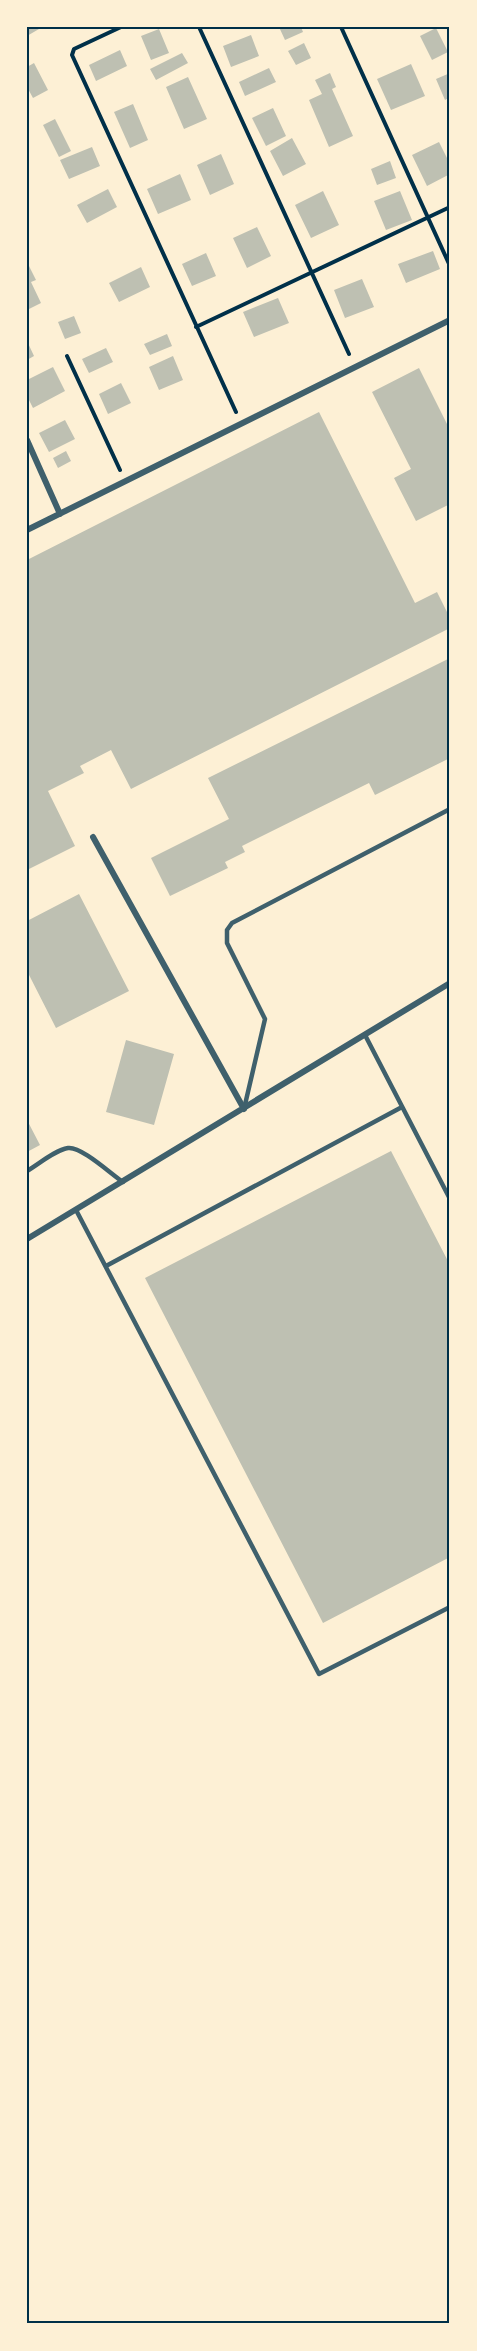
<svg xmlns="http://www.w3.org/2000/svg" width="477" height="2351" font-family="Quicksand,sans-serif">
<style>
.building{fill:#bec0b2}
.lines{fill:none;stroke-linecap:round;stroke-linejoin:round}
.path{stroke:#003049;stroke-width:4}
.service{stroke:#3f606c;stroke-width:4.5}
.minor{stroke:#3f606c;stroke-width:6}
.neatline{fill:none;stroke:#003049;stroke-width:2}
</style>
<rect width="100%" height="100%" fill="#fdf0d5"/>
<!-- building -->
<path class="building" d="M 27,27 L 38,27 L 39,29 L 27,36 Z
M 279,27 L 301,27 L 303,32 L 285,40 Z
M 436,28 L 448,52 L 432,60 L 420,36 Z
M 159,29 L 169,53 L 151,60 L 141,36 Z
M 251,35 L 259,56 L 231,67 L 223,46 Z
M 304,43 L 311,58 L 296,65 L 288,51 Z
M 120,50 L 127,66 L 96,81 L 89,65 Z
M 182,53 L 188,63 L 156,80 L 150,69 Z
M 34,63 L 48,90 L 33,98 L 27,87 L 27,67 Z
M 411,64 L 425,96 L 391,110 L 377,79 Z
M 269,68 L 276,82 L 245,96 L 239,82 Z
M 330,73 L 336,87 L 332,89 L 353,136 L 329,147 L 309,100 L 322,94 L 315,80 Z
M 450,73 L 450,97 L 445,100 L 436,79 Z
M 188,77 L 207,119 L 184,129 L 166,87 Z
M 133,104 L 148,140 L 130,148 L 114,112 Z
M 273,108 L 286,136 L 266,146 L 252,118 Z
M 55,119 L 71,151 L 59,157 L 43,125 Z
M 292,138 L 306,164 L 283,176 L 270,151 Z
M 439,142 L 450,164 L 450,174 L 427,186 L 412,155 Z
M 92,147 L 100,166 L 69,179 L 60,160 Z
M 221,154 L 234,184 L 210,195 L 197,165 Z
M 390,161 L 396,178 L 377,185 L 371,169 Z
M 180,174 L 191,200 L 158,214 L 147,189 Z
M 108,189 L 117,207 L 87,223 L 77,205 Z
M 323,191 L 339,225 L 311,238 L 295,205 Z
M 400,191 L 412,220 L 386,230 L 374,201 Z
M 257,227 L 271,256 L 247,268 L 233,238 Z
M 433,251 L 440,269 L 406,283 L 398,264 Z
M 206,253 L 216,276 L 192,286 L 182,264 Z
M 27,262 L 36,280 L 31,282 L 41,303 L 27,310 Z
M 141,267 L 150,287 L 119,302 L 109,283 Z
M 362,279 L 374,307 L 345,318 L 334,290 Z
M 278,298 L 289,323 L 254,337 L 243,312 Z
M 74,316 L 81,333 L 65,339 L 58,322 Z
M 167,334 L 172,346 L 150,355 L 144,344 Z
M 27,341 L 34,356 L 27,360 Z
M 106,348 L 113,362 L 89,373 L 82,359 Z
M 173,356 L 183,380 L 159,390 L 149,367 Z
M 53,367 L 65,391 L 33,408 L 27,396 L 27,380 Z
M 419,368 L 450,430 L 450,504 L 416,521 L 394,478 L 411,469 L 372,392 Z
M 121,383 L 131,403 L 108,414 L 99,394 Z
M 319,412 L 415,603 L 437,592 L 450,618 L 450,628 L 131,789 L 111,750 L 80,766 L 84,773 L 48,791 L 75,846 L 27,870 L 27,560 Z
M 65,420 L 75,439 L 49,452 L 39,433 Z
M 66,451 L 71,461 L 58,468 L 53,458 Z
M 450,658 L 450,758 L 375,795 L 369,783 L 242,846 L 245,852 L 225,862 L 228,868 L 170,896 L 151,858 L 229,819 L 208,778 Z
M 79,894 L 129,991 L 56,1028 L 27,971 L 27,921 Z
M 126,1040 L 174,1054 L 154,1125 L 106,1112 Z
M 27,1120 L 40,1145 L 27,1152 Z
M 391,1151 L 450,1265 L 450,1557 L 323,1623 L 145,1278 Z"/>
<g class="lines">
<!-- path -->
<path class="path" d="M 121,27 L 74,49 L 72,55 L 236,412
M 199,27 L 349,354
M 341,27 L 450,266
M 196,327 L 450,207
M 67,356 L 120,470"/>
<!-- service -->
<path class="service" d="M 365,1035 L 450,1199
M 244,1109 L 265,1019 L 227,943 L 227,930 L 232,923 L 450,809
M 27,1171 C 39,1164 55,1150 68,1148 C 81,1146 111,1174 123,1182
M 76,1210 L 319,1674 L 450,1607
M 106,1266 L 402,1107"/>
<!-- minor -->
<path class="minor" d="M 27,440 L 60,514
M 27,530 L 450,320
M 93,837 L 244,1109
M 27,1239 L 450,983"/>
</g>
<!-- border -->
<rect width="477" height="2351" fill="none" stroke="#fdf0d5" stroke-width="57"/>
<rect x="28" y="28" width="420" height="2294" class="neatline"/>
</svg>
